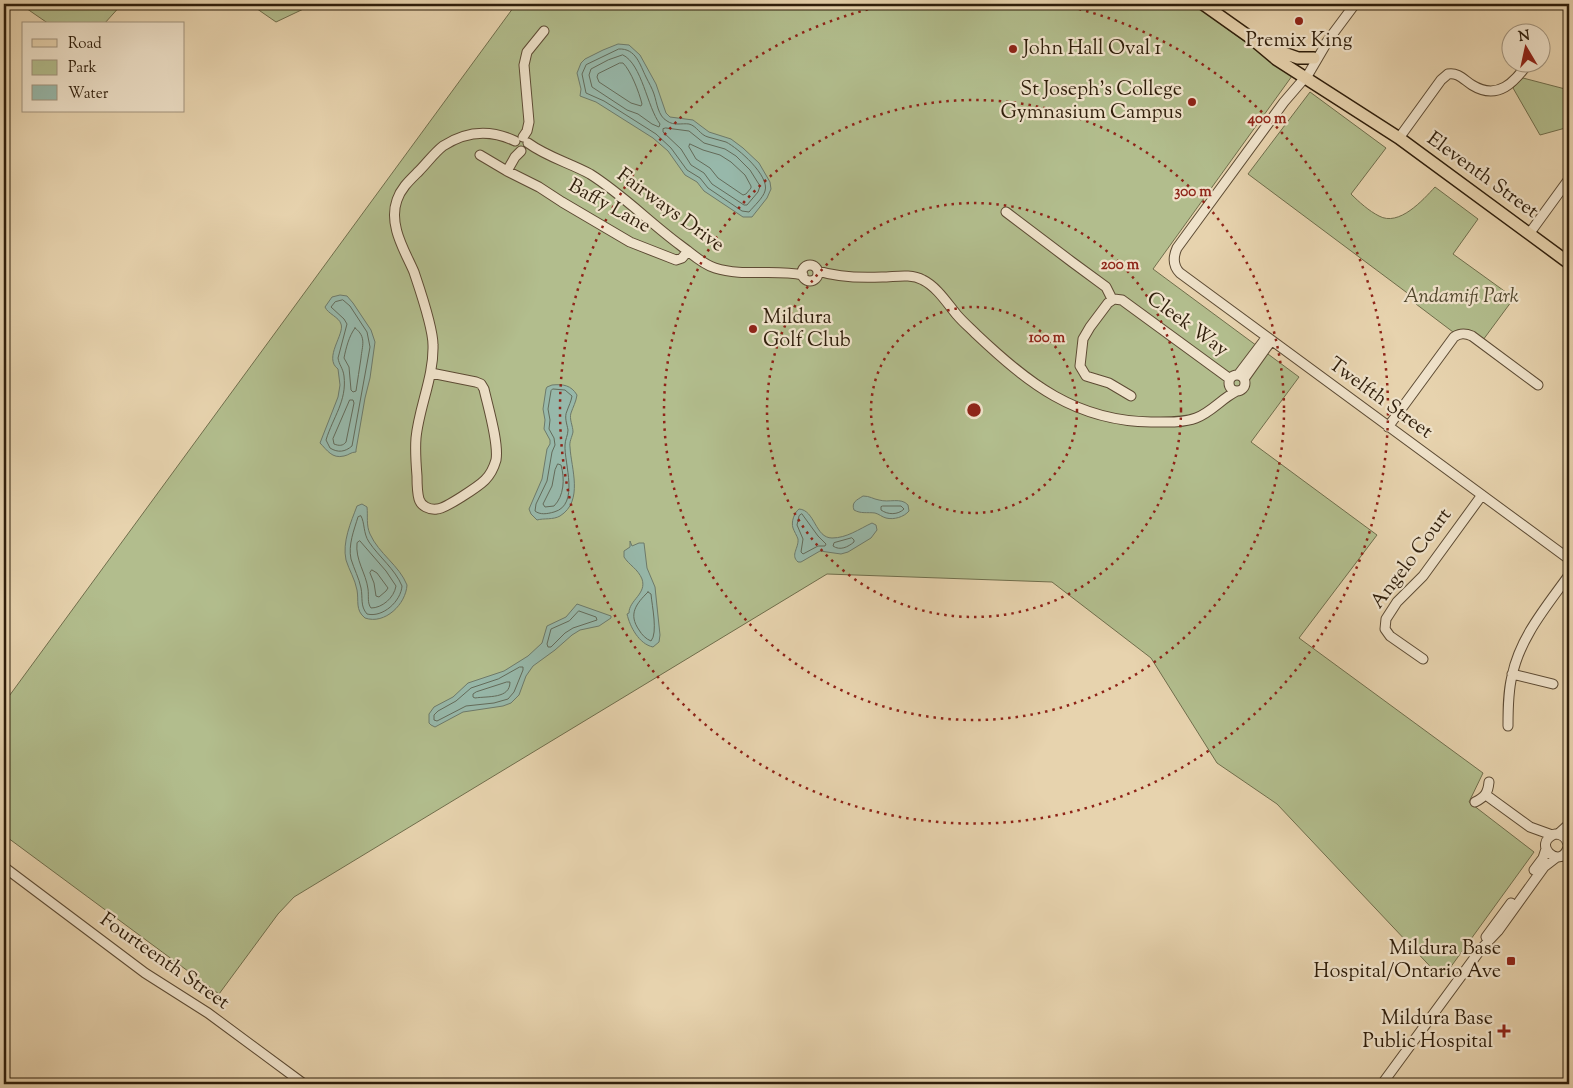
<svg xmlns="http://www.w3.org/2000/svg" width="1573" height="1088" font-family="'Sorts Mill Goudy',serif">
<style>
.green{fill:#b2bd8d;stroke:#706e4c}
.water{fill:#97b8aa;stroke:#6d7a6a}
.lines{fill:none;stroke-linecap:round;stroke-linejoin:round}
.shore{stroke:#636b5a;stroke-width:1}
.minor-casing{stroke:#5d4b34;stroke-width:11}
.major-casing{stroke:#2f1e0b;stroke-width:14}
.minor{stroke:#efe2ca;stroke-width:9}
.major{stroke:#e7d3ae;stroke-width:11}
.ring{fill:none;stroke:#8f2418;stroke-width:2.5;stroke-dasharray:2.5 5}
.poi-dot{fill:#8f2418;stroke:#efe2ca;stroke-width:2}
.labels{text-anchor:middle;dominant-baseline:central;stroke-width:4.5;stroke-linejoin:round;paint-order:stroke}
.poi-label{font-size:20px;fill:#2f1e0b;stroke:#efe2ca;text-anchor:end}
.street-label{font-size:20px;fill:#2f1e0b;stroke:#efe2ca}
.park-label{font-size:20px;font-style:italic;fill:#50462c;stroke:#efe2ca}
.centre{fill:#8f2418;stroke:#efe2ca;stroke-width:2.5}
.ring-label{font-size:15px;text-anchor:middle;font-weight:bold;fill:#8f2418;stroke:#efe2ca;stroke-width:4.5;stroke-linejoin:round;paint-order:stroke}
</style>
<rect width="100%" height="100%" fill="#e7d3ae"/>
<filter id="stains"><feTurbulence type="fractalNoise" baseFrequency=".004" numOctaves="4"/><feColorMatrix values="0 0 0 0 .2 0 0 0 0 .09 0 0 0 0 .02 0 0 0 .5 -.17"/></filter>
<radialGradient id="worn" r=".72"><stop offset=".6" stop-color="#630" stop-opacity="0"/><stop offset="1" stop-color="#630" stop-opacity=".3"/></radialGradient>
<!-- green -->
<path class="green" d="M 20,4 L 122,4 L 104,24 L 49,24 Z
M 250,4 L 314,4 L 276,22 Z
M 516,4 L 1193,4 L 1292,76 L 1153,269 L 1299,377 L 1251,442 L 1377,535 L 1299,638 L 1483,773 L 1469,802 L 1534,852 L 1442,979 L 1277,804 L 1217,763 L 1151,658 L 1052,582 L 827,574 L 294,897 L 278,914 L 219,994 L 4,835 L 4,703 Z
M 1523,78 L 1569,90 L 1569,127 L 1540,135 L 1513,88 Z
M 1310,92 L 1386,148 L 1351,194 C 1359,202 1369,211 1379,216 C 1399,227 1423,200 1435,187 L 1478,219 L 1453,254 L 1514,298 L 1483,340 C 1473,332 1466,326 1453,332 L 1416,304 L 1418,301 L 1248,174 Z"/>
<!-- water -->
<path class="water" d="M 618,44 L 629,45 L 640,55 L 656,84 L 666,113 L 670,117 L 693,120 L 709,132 L 731,139 L 743,148 L 759,163 L 770,182 L 771,189 L 767,198 L 752,217 L 743,217 L 704,191 L 697,182 L 685,175 L 668,151 L 653,138 L 596,102 L 580,96 L 581,89 L 577,73 L 581,63 L 585,59 L 603,50 Z
M 340,295 L 347,296 L 353,303 L 371,330 L 375,342 L 370,378 L 365,398 L 356,450 L 356,452 C 351,452 349,455 344,456 C 332,459 327,450 320,443 L 338,397 L 340,385 L 338,369 C 323,358 345,334 341,324 C 339,317 328,314 325,307 L 332,297 Z
M 552,385 C 563,384 571,385 577,395 C 576,402 573,407 571,413 C 569,419 573,426 573,432 C 572,437 569,442 570,447 C 571,468 584,501 560,516 C 553,520 544,518 537,520 L 531,514 L 529,509 L 542,479 L 547,449 L 550,444 L 550,440 L 544,429 L 545,420 L 543,409 L 546,389 L 547,387 Z
M 863,496 C 870,496 873,499 879,500 C 889,503 901,497 908,505 L 909,511 C 904,517 894,520 886,518 C 882,517 879,514 875,513 C 867,512 861,514 854,510 C 851,502 857,500 863,496 Z
M 362,504 L 367,507 C 368,516 366,525 370,534 C 379,554 399,565 407,585 C 406,604 385,625 365,618 C 355,610 359,601 357,590 C 355,579 349,570 346,560 C 342,542 351,522 357,506 Z
M 799,509 C 815,510 815,538 832,538 C 847,538 859,529 872,523 L 876,525 L 877,530 L 871,538 L 848,552 L 841,554 L 820,551 L 801,562 L 798,562 C 790,555 799,548 798,539 C 797,536 794,531 793,528 C 791,522 794,513 799,509 Z
M 630,541 L 632,546 L 639,543 L 644,543 L 647,568 L 655,587 L 660,635 L 659,642 L 653,647 C 639,644 630,627 627,614 L 629,613 C 629,600 647,594 642,579 C 638,569 629,565 624,557 L 624,551 L 630,547 Z
M 577,604 L 611,616 L 611,618 L 599,626 L 580,630 L 572,635 L 555,650 L 533,666 L 526,676 L 519,695 L 511,703 L 503,706 L 463,712 L 435,727 L 431,725 L 429,723 L 429,714 L 434,707 L 453,697 L 468,683 L 504,671 L 528,656 L 542,643 L 547,626 L 566,617 Z"/>
<g class="lines">
<!-- shore -->
<path class="shore" d="M 619,49 C 636,48 640,65 646,77 C 649,83 652,88 654,94 C 657,103 658,116 667,121 C 674,126 682,123 689,124 C 697,126 700,135 708,137 C 714,139 720,140 726,142 C 738,148 770,176 765,191 C 763,198 754,206 749,212 L 742,211 L 708,188 L 700,178 L 687,170 L 671,148 L 656,134 L 604,101 L 586,93 L 582,74 L 586,65 Z
M 623,55 C 642,64 647,107 660,124 L 659,127 L 652,124 L 638,114 L 627,110 L 592,87 L 589,75 L 591,69 L 608,60 Z
M 620,63 L 623,63 C 631,71 639,92 642,104 L 641,106 L 631,103 L 599,82 L 597,77 L 598,74 Z
M 666,128 L 689,131 L 704,143 L 725,149 L 736,156 L 750,170 L 760,186 L 758,192 L 747,205 L 744,205 L 712,184 L 704,173 L 691,165 L 681,149 L 663,132 L 663,129 Z
M 690,144 L 703,150 L 720,155 L 731,162 L 745,175 L 751,186 L 751,188 L 746,194 L 743,195 L 718,178 L 710,168 L 696,159 L 689,147 Z
M 343,300 L 350,306 L 367,332 L 370,347 L 352,446 C 345,452 338,453 330,448 L 326,440 C 333,417 347,401 344,376 C 343,368 339,365 338,358 L 347,324 L 344,319 L 331,307 L 335,302 Z
M 355,328 C 367,337 362,346 361,358 C 359,369 358,380 356,391 L 353,392 L 351,390 L 349,367 L 344,358 C 346,348 349,336 355,328 Z
M 553,389 L 565,390 L 572,396 C 571,402 569,405 567,411 C 564,417 567,424 568,430 C 568,435 565,440 565,445 C 564,463 580,505 554,512 C 547,514 540,515 535,511 L 536,504 L 547,481 L 552,452 L 555,445 L 554,438 L 549,429 L 550,420 L 548,409 L 551,391 Z
M 350,400 L 353,400 L 354,403 L 346,442 C 343,446 339,446 334,444 L 333,439 Z
M 558,464 L 561,465 C 565,479 564,496 554,506 L 545,507 L 543,504 L 552,486 L 555,470 Z
M 883,506 L 901,506 L 904,509 C 898,515 888,515 881,510 L 881,507 Z
M 802,514 L 818,536 L 826,544 L 825,546 L 818,546 L 803,554 L 801,552 L 803,539 L 797,525 L 799,516 Z
M 361,516 C 365,523 363,533 369,542 C 379,557 395,569 402,586 C 401,601 383,618 367,614 C 360,606 363,598 361,588 C 359,578 354,569 351,559 C 348,545 354,530 358,517 Z
M 852,538 L 854,540 L 854,542 C 848,547 840,551 833,546 L 834,543 Z
M 360,541 L 386,571 L 396,586 C 394,598 382,608 371,608 C 367,603 369,596 368,589 C 366,573 355,560 357,543 Z
M 372,570 L 377,573 L 388,588 L 386,591 L 379,597 L 376,596 L 374,583 L 370,573 Z
M 648,592 L 651,594 C 652,606 658,633 651,641 C 646,639 642,635 639,630 C 628,614 636,604 648,592 Z
M 579,611 L 596,617 L 597,620 L 573,628 L 565,633 L 551,647 L 548,647 L 547,644 L 551,629 L 569,621 Z
M 520,667 L 523,667 L 523,670 L 514,692 L 508,699 L 494,703 L 466,706 L 437,721 L 434,720 L 434,715 L 438,711 L 456,701 L 471,688 L 498,679 Z
M 507,682 L 510,682 C 510,699 488,696 475,698 L 473,697 L 473,694 L 476,692 Z"/>
<defs>
<path id="minor" d="M 1326,44 L 1309,73 L 1284,102 L 1177,248 C 1173,257 1173,266 1180,273 L 1569,559
M 1323,47 L 1355,4
M 523,137 L 527,131 L 529,122 L 524,65 L 527,52 L 544,31
M 1399,138 L 1441,80 L 1448,74 C 1458,72 1464,80 1472,85 C 1498,101 1515,82 1529,62
M 528,143 C 547,157 570,163 590,174 C 622,194 649,222 680,245 C 691,253 702,264 715,268 C 743,277 774,269 803,275
M 521,151 L 515,157 L 507,171 L 539,187 L 562,202 L 630,242 L 676,260 L 682,258 L 688,251
M 480,155 L 507,171
M 1006,212 L 1072,262 L 1106,287 L 1112,299
M 1529,234 L 1569,179
M802 273a8 8 0 1 1 16 0a8 8 0 1 1-16 0Z
M 818,271 C 837,277 861,278 882,277 C 895,277 910,273 923,280 C 937,287 947,303 957,315 C 963,322 970,328 976,334 C 1028,383 1075,421 1151,422 C 1166,422 1182,423 1196,418 C 1212,412 1222,398 1237,391
M 431,373 L 476,382 L 481,384 L 484,389 C 488,407 499,443 496,460 C 494,467 490,475 485,480 C 479,486 445,509 437,509 C 429,510 421,506 419,499 C 417,492 417,483 417,476 C 416,464 415,451 416,438 C 419,407 434,377 433,345 C 433,327 420,290 414,272 C 405,251 388,225 397,200 C 401,188 410,180 419,171 C 427,163 434,153 443,146 C 466,131 490,129 515,141
M 1238,375 L 1266,338
M1229 383a8 8 0 1 1 16 0a8 8 0 1 1-16 0Z
M 1244,379 L 1271,341
M 1131,396 L 1109,383 L 1086,376 L 1080,366 L 1083,339 L 1090,327 L 1108,303 L 1114,299 L 1122,300 L 1230,379
M 1388,427 L 1454,337 C 1460,333 1465,333 1472,336 L 1538,385
M 1423,659 L 1390,636 L 1385,629 L 1386,619 L 1397,602 L 1423,576 L 1482,495
M 1512,674 L 1553,684
M 1508,726 C 1508,709 1508,692 1512,676 C 1520,637 1547,606 1569,575
M 1486,795 L 1530,827 L 1552,835
M 1475,802 C 1485,797 1488,793 1489,782
M 1558,834 L 1569,824
M 1568,844 C 1566,837 1562,834 1555,834 C 1531,844 1559,869 1567,850 C 1569,846 1568,841 1569,837
M 4,867 L 145,973 L 208,1013 L 304,1084
M 1534,870 L 1543,858 L 1546,849
M 1486,937 L 1511,903
M 1382,1084 L 1481,949 L 1498,931 L 1544,867 L 1557,857"/>
<path id="major" d="M 1203,4 L 1251,38 L 1276,59 L 1399,138 L 1569,263
M 1267,47 L 1298,58 L 1314,58"/>
</defs>
<!-- minor casing -->
<use href="#minor" class="minor-casing"/>
<!-- major casing -->
<use href="#major" class="major-casing"/>
<!-- minor -->
<use href="#minor" class="minor"/>
<!-- major -->
<use href="#major" class="major"/>
</g>
<!-- distance rings -->
<g class="ring">
<circle cx="974" cy="410" r="103"/>
<circle cx="974" cy="410" r="207"/>
<circle cx="974" cy="410" r="310"/>
<path d="M1057 4A414 414 0 1 1 891 4"/>
</g>
<!-- markers -->
<g class="poi-dot">
<circle cx="1299" cy="21" r="5"/>
<circle cx="1013" cy="49" r="5"/>
<circle cx="1192" cy="102" r="5"/>
<circle cx="753" cy="329" r="5"/>
<rect x="1506" y="956" width="10" height="10" rx="2.5"/>
<path d="M1501.5 1023.5h5v5h5v5h-5v5h-5v-5h-5v-5h5z"/>
</g>
<g class="labels">
<!-- poi labels -->
<g class="poi-label">
<text x="1299" y="41" text-anchor="middle">Premix King</text>
<text x="1023" y="49" text-anchor="start">John Hall Oval 1</text>
<text x="1182" y="90">St Joseph's College<tspan x="1182" dy="23">Gymnasium Campus</tspan></text>
<text x="763" y="318" text-anchor="start">Mildura<tspan x="763" dy="23">Golf Club</tspan></text>
<text x="1501" y="949">Mildura Base<tspan x="1501" dy="23">Hospital/Ontario Ave</tspan></text>
<text x="1493" y="1019">Mildura Base<tspan x="1493" dy="23">Public Hospital</tspan></text>
</g>
<!-- street labels -->
<g class="street-label">
<text transform="translate(1482 176) rotate(36)">Eleventh Street</text>
<text transform="translate(609 207) rotate(29)">Baffy Lane</text>
<text transform="translate(670 211) rotate(36)">Fairways Drive</text>
<text transform="translate(1187 325) rotate(36)">Cleek Way</text>
<text transform="translate(1380 399) rotate(36)">Twelfth Street</text>
<text transform="translate(1412 559) rotate(-53)">Angelo Court</text>
<text transform="translate(164 962) rotate(35)">Fourteenth Street</text>
</g>
<!-- park labels -->
<g class="park-label">
<text x="1461" y="297">Andamifi Park</text>
</g>
</g>
<circle cx="974" cy="410" r="8" class="centre"/>
<g class="ring-label">
<text x="1267" y="123">400 m</text>
<text x="1193" y="196">300 m</text>
<text x="1120" y="269">200 m</text>
<text x="1047" y="342">100 m</text>
</g>
<!-- margin -->
<rect width="1573" height="1088" fill="none" stroke="#e7d3ae" stroke-width="20"/>
<rect x="5" y="5" width="1563" height="1078" fill="none" stroke="#2f1e0b" stroke-width="2.5"/>
<rect x="10" y="10" width="1553" height="1068" fill="none" stroke="#2f1e0b"/>
<!-- legend -->
<rect x="22" y="22" width="162" height="90" fill="#efe2ca" stroke="#a2947e"/>
<rect x="32" y="39" width="25" height="8" fill="#e7d3ae" stroke="#a2947e"/>
<text x="68" y="48" font-size="15" fill="#2f1e0b">Road</text>
<rect x="32" y="60" width="25" height="15" fill="#b2bd8d" stroke="#a2947e"/>
<text x="68" y="72" font-size="15" fill="#2f1e0b">Park</text>
<rect x="32" y="85" width="25" height="15" fill="#97b8aa" stroke="#a2947e"/>
<text x="68" y="98" font-size="15" fill="#2f1e0b">Water</text>
<!-- north arrow -->
<g transform="translate(1526 48) rotate(351)"><circle r="24" fill="#efe2ca" stroke="#a2947e"/>
<path d="M0-4L9 19L0 12L-9 19Z" fill="#8f2418"/>
<text y="-8" font-size="14" font-weight="bold" text-anchor="middle" fill="#2f1e0b">N</text>
</g>
<rect width="100%" height="100%" filter="url(#stains)"/>
<rect width="100%" height="100%" fill="url(#worn)"/>
</svg>
